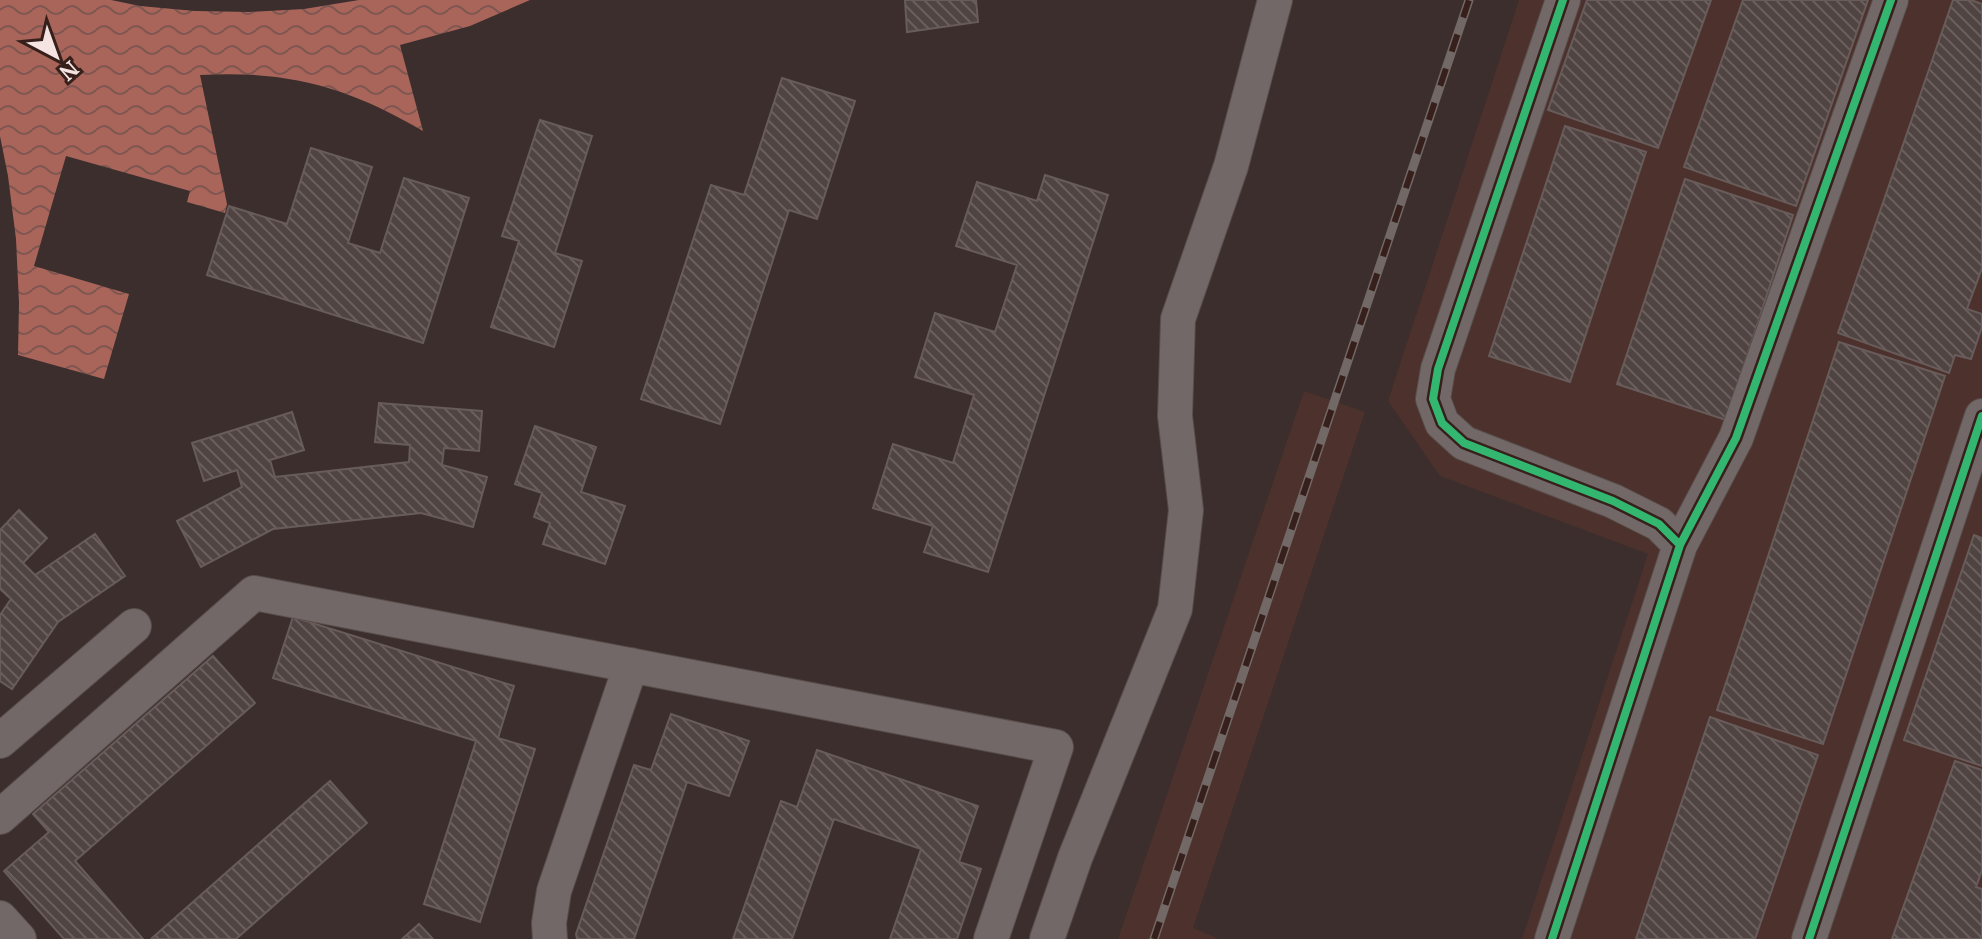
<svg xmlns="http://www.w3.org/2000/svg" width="1982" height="939" font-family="'PT Serif',serif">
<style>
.built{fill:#4d312c}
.water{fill:url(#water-waves)}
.building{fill:url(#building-back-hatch);stroke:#685c5b;stroke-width:2}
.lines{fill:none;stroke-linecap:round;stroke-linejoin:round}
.minor-casing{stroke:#584d4a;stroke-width:36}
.minor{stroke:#726867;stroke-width:34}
.rail-casing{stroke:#726866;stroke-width:9}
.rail{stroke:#37201c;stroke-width:6;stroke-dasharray:18;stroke-linecap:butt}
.cycleway-casing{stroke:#37201c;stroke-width:13}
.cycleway{stroke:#33b770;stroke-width:8}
</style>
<defs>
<pattern id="water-waves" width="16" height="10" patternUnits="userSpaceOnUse" patternTransform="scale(2)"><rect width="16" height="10" fill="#aa655a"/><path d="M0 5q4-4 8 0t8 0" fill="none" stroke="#7f5650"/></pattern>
<pattern id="building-back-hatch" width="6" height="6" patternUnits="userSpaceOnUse" patternTransform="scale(2)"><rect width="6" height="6" fill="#504442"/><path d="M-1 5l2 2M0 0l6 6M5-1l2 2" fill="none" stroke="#6a5f5d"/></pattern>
</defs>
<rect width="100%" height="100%" fill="#3b2e2c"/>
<!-- built -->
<path class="built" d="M 1519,0 L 1982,0 L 1982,939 L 1522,939 L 1648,554 L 1440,476 L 1388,401 Z
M 1304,391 L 1365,412 L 1193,928 L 1219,939 L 1118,939 Z"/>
<!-- water -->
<path class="water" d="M 0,0 L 111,0 L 140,6 L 195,11 L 249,12 L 304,9 L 359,0 L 530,0 L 470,26 L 400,45 L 423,131 C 348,87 287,70 200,75 L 227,204 L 225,213 L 187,202 L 190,191 L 66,156 L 34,266 L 129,294 L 104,379 L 18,355 L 19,303 L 16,239 L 8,176 L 0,136 Z"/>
<!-- building -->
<path class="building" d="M 905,0 L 976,0 L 978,22 L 907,32 Z
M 1587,0 L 1711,0 L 1658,148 L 1548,110 Z
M 1743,0 L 1868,0 L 1796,206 L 1684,167 Z
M 1953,0 L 1971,0 L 1982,4 L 1982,268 L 1967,309 L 1982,314 L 1982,327 L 1971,359 L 1955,355 L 1949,373 L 1838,333 Z
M 782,78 L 855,101 L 817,219 L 789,210 L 720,424 L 641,399 L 711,185 L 744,195 Z
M 540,120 L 592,136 L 555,253 L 582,261 L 554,347 L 491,327 L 519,241 L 502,236 Z
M 1565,126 L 1646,152 L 1570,382 L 1489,356 Z
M 311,148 L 372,167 L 348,243 L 380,253 L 404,178 L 469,198 L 423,343 L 207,275 L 229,206 L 287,224 Z
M 1045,175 L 1108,195 L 988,572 L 924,552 L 933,526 L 873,508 L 893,444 L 953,463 L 974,395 L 915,377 L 935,313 L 995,332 L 1017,265 L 956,246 L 977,182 L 1037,201 Z
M 1685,179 L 1793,215 L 1726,420 L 1617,384 Z
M 1839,342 L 1945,376 L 1823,744 L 1717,710 Z
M 379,403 L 482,411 L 479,451 L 444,448 L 442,465 L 487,477 L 473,527 L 421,513 L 273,529 L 201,567 L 177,521 L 242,487 L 237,470 L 204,481 L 192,443 L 292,412 L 304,450 L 270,460 L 275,477 L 409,462 L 410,445 L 375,442 Z
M 535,426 L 596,447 L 581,492 L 625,506 L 605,564 L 543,544 L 550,523 L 534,517 L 542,493 L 515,484 Z
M 19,510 L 47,538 L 23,563 L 35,575 L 95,534 L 125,576 L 58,622 L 12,689 L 0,681 L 0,615 L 11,599 L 0,589 L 0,530 Z
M 1974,535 L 1982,538 L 1982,766 L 1904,740 Z
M 293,617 L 514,686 L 498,738 L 535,749 L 480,922 L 424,904 L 476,741 L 273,678 Z
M 213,656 L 255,703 L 75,861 L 143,939 L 64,939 L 4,871 L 49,832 L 33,814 Z
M 671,714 L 749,741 L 729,796 L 687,782 L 634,939 L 577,939 L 576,934 L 634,765 L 651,770 Z
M 1710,717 L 1818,755 L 1755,939 L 1636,939 Z
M 817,750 L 978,806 L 959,862 L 981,869 L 957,939 L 890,939 L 921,849 L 834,819 L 792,939 L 733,939 L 781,801 L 797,807 Z
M 1955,761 L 1982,770 L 1982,870 L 1976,887 L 1982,889 L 1982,939 L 1892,939 Z
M 330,781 L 367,823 L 236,939 L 151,939 Z
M 419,924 L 433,939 L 402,939 Z"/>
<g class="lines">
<defs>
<path id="minor" d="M 1563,0 L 1438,369 L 1433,399 L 1442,423 L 1464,443 L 1613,501 L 1659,524 L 1680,545
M 0,741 L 134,626
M 0,817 L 254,593 L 1056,747 L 991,939
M 0,918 L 19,939
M 550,939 L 549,923 L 554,891 L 631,665
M 1047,939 L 1075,858 L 1175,609 L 1186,510 L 1175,416 L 1178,319 L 1231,166 L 1275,0
M 1552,939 L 1680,545 L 1736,438 L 1891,0
M 1809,939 L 1982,416"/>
</defs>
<!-- minor casing -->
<use href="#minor" class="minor-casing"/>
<!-- minor -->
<use href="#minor" class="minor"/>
<defs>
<path id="rail" d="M 1154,939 L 1469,0"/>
</defs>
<!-- rail casing -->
<use href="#rail" class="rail-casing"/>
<!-- rail -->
<use href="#rail" class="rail"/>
<defs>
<path id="cycleway" d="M 1563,0 L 1438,369 L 1433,399 L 1442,423 L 1464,443 L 1613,501 L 1659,524 L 1680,545
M 1552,939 L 1680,545 L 1736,438 L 1891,0
M 1809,939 L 1982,416"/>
</defs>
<!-- cycleway casing -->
<use href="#cycleway" class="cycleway-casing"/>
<!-- cycleway -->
<use href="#cycleway" class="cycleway"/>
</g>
<!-- north arrow -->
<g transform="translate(56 56) rotate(139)" stroke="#37201c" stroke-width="6" paint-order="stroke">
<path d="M0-6L14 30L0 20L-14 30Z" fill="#f5e4e1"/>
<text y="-12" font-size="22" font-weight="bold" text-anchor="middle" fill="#f5e4e1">N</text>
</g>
</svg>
